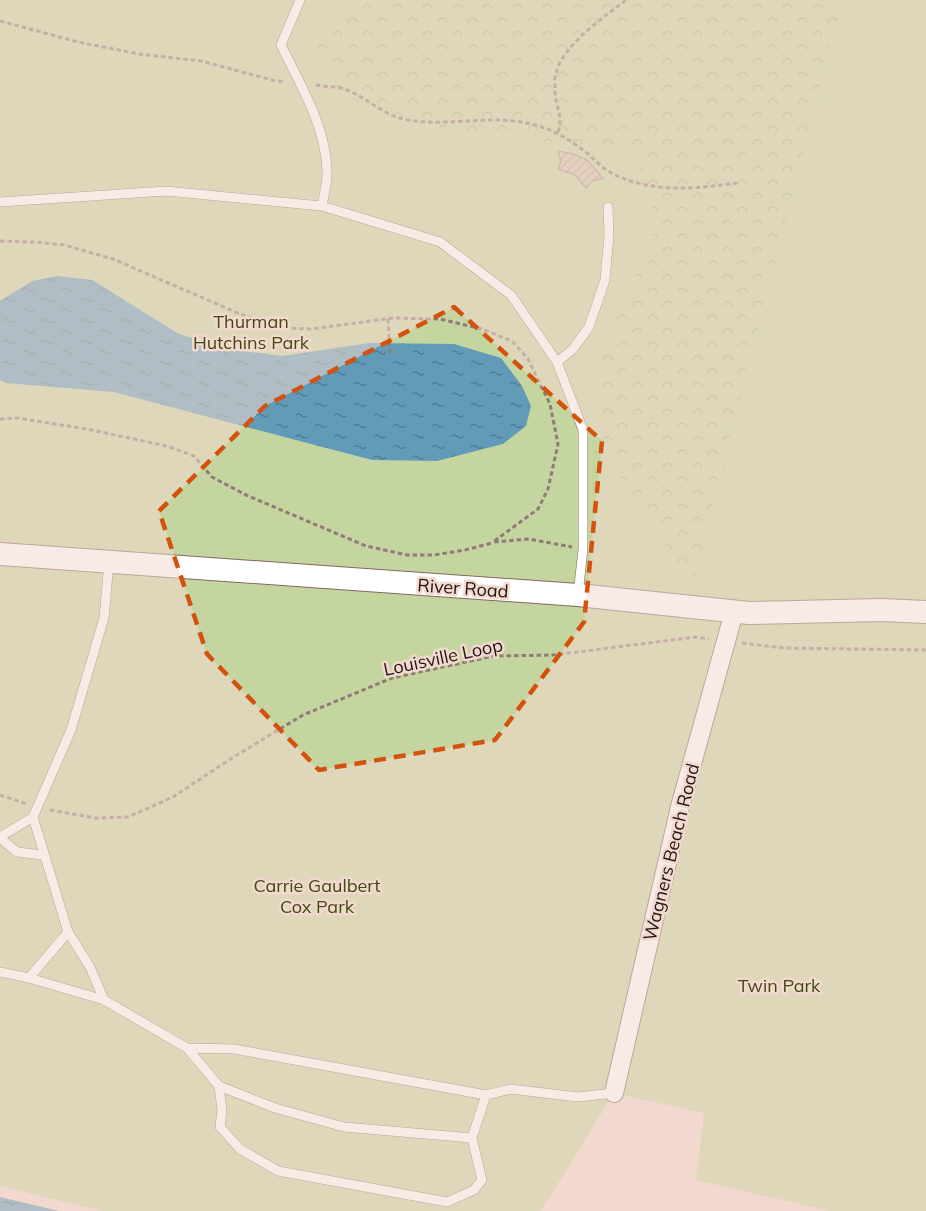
<svg xmlns="http://www.w3.org/2000/svg" width="926" height="1211" font-family="Mulish,sans-serif">
<style>
.forest{fill:url(#forest-crowns)}
.park{fill:#c5d5a0}
.water{fill:url(#water-ripples)}
.building{fill:url(#building-hatch);stroke:#a89a86;stroke-width:1.5}
.lines{fill:none;stroke-linecap:round;stroke-linejoin:round}
.service-casing{stroke:#806960;stroke-width:10}
.minor-casing{stroke:#806960;stroke-width:20}
.tertiary-casing{stroke:#806960;stroke-width:24}
.path{stroke:#8e7c75;stroke-width:3;stroke-dasharray:4.5 3;stroke-linecap:butt}
.service{stroke:#fff;stroke-width:9}
.minor{stroke:#fff;stroke-width:18}
.tertiary{stroke:#fff;stroke-width:22}
.marked{fill:none;stroke:#d4520d;stroke-width:4.5;stroke-dasharray:12 8;stroke-linejoin:round}
.labels{text-anchor:middle;dominant-baseline:central;stroke-width:5;stroke-linejoin:round;paint-order:stroke}
.park-label{font-size:18px;fill:#3d4b0f;stroke:#f2d8ce}
.street-label{font-size:18px;fill:#201713;stroke:#f2d8ce}
</style>
<defs>
<pattern id="forest-crowns" width="20" height="18" patternUnits="userSpaceOnUse" patternTransform="scale(1.5)"><rect width="20" height="18" fill="#c5d5a0"/><path d="M2 6a3 3 0 1 1 6 0M12 15a3 3 0 1 1 6 0" fill="none" stroke="#a9b689"/></pattern>
<pattern id="water-ripples" width="26" height="14" patternUnits="userSpaceOnUse" patternTransform="scale(1.5)"><rect width="26" height="14" fill="#629bb8"/><path d="M2 4q2-2 4 0t4 0M15 11q2-2 4 0t4 0" fill="none" stroke="#507d94"/></pattern>
<pattern id="building-hatch" width="6" height="6" patternUnits="userSpaceOnUse" patternTransform="scale(1.5)"><rect width="6" height="6" fill="#d3c5b0"/><path d="M-1 1l2-2M0 6l6-6M5 7l2-2" fill="none" stroke="#b5a896"/></pattern>
</defs>
<rect width="100%" height="100%" fill="#f2d8ce"/>
<!-- forest -->
<path class="forest" d="M 373,0 L 926,0 L 693,587 L 603,450 L 599,364 L 657,223 L 636,155 L 384,119 L 330,86 L 317,45 L 359,8 Z"/>
<!-- park -->
<path class="park" d="M 0,0 L 373,0 L 359,8 L 317,45 L 330,86 L 384,119 L 636,155 L 657,223 L 599,364 L 603,450 L 693,587 L 842,0 L 926,0 L 926,1211 L 830,1211 L 696,1180 L 704,1113 L 614,1093 L 541,1211 L 102,1211 L 0,1186 Z"/>
<!-- water -->
<path class="water" d="M 57,276 L 92,280 L 179,334 L 228,349 L 282,356 L 369,343 L 454,344 L 501,358 L 522,386 L 531,406 L 526,426 L 503,444 L 437,461 L 372,460 L 114,392 L 6,383 L 0,380 L 0,301 L 32,281 Z
M 0,1197 L 59,1211 L 0,1211 Z"/>
<!-- building -->
<path class="building" d="M 558,151 L 573,154 L 587,160 L 603,178 L 592,181 L 586,188 L 575,175 L 558,169 L 561,162 Z"/>
<g class="lines">
<defs>
<path id="service" d="M 300,0 L 281,45 C 300,84 325,125 327,169 C 328,181 324,194 322,206
M 0,202 L 166,191 L 322,206 L 440,242 L 511,295 L 557,362 L 583,430 L 583,549 L 578,595
M 557,362 L 573,349 L 589,327 L 605,280 L 609,235 L 608,207
M 0,837 L 33,817
M 0,838 L 17,852 L 43,855
M 0,972 L 29,978 L 104,1000 L 187,1048 L 219,1086 L 275,1108 L 344,1127 L 472,1138 L 486,1095 L 234,1049 L 187,1048
M 29,978 L 68,932
M 104,1000 L 90,967 L 68,932 L 33,817 L 71,730 L 104,618 L 109,562
M 219,1086 L 222,1110 L 220,1127 L 240,1149 L 278,1171 L 447,1202 L 474,1190 L 482,1180 L 472,1138
M 486,1095 L 511,1089 L 577,1097 L 614,1093"/>
<path id="minor" d="M 614,1093 L 680,807 L 734,612"/>
<path id="tertiary" d="M 0,554 L 578,595 L 749,613 L 882,610 L 926,612"/>
</defs>
<!-- service casing -->
<use href="#service" class="service-casing"/>
<!-- minor casing -->
<use href="#minor" class="minor-casing"/>
<!-- tertiary casing -->
<use href="#tertiary" class="tertiary-casing"/>
<!-- path -->
<path class="path" d="M 0,21 L 78,42 L 139,54 L 201,61 L 272,80 L 285,82
M 316,85 C 326,87 338,86 347,90 C 369,99 384,116 408,120 C 449,127 491,114 531,124 C 553,129 570,140 587,153 C 594,159 600,166 608,171 C 648,194 694,189 737,183
M 558,132 C 564,118 555,106 555,91 C 555,86 554,79 556,73 C 563,45 604,17 626,0
M 0,241 L 34,242 L 64,245 L 113,259 L 240,314 L 283,328 L 311,329 L 393,318 L 440,319 L 482,329 L 512,341 L 528,359 L 550,404 L 558,444 L 548,489 L 538,509 L 493,542 L 529,539 L 572,547
M 388,319 L 390,355
M 0,419 L 17,418 L 87,429 L 167,446 L 194,456 L 212,477 L 246,495 L 366,546 L 407,555 L 434,555 L 465,550 L 492,543
M 742,643 L 784,648 L 926,650
M 0,795 L 27,804
M 50,810 L 95,818 L 128,817 L 173,797 L 232,758 L 303,715 L 392,678 L 494,656 L 553,655 L 696,637 L 709,639"/>
<!-- service -->
<use href="#service" class="service"/>
<!-- minor -->
<use href="#minor" class="minor"/>
<!-- tertiary -->
<use href="#tertiary" class="tertiary"/>
</g>
<!-- marked area -->
<path d="M0 0H926V1211H0ZM 454,307 L 602,441 L 584,622 L 495,740 L 319,770 L 207,654 L 159,511 L 265,406 Z" fill="#f2d8ce" fill-opacity=".55" fill-rule="evenodd"/>
<path class="marked" d="M 454,307 L 602,441 L 584,622 L 495,740 L 319,770 L 207,654 L 159,511 L 265,406 Z"/>
<g class="labels">
<!-- park labels -->
<g class="park-label">
<text x="251" y="321">Thurman<tspan x="251" dy="21">Hutchins Park</tspan></text>
<text x="317" y="885">Carrie Gaulbert<tspan x="317" dy="21">Cox Park</tspan></text>
<text x="779" y="985">Twin Park</text>
</g>
<!-- street labels -->
<g class="street-label">
<text transform="translate(463 588) rotate(4)">River Road</text>
<text transform="translate(443 657) rotate(-12)">Louisville Loop</text>
<text transform="translate(671 852) rotate(-76)">Wagners Beach Road</text>
</g>
</g>
</svg>
